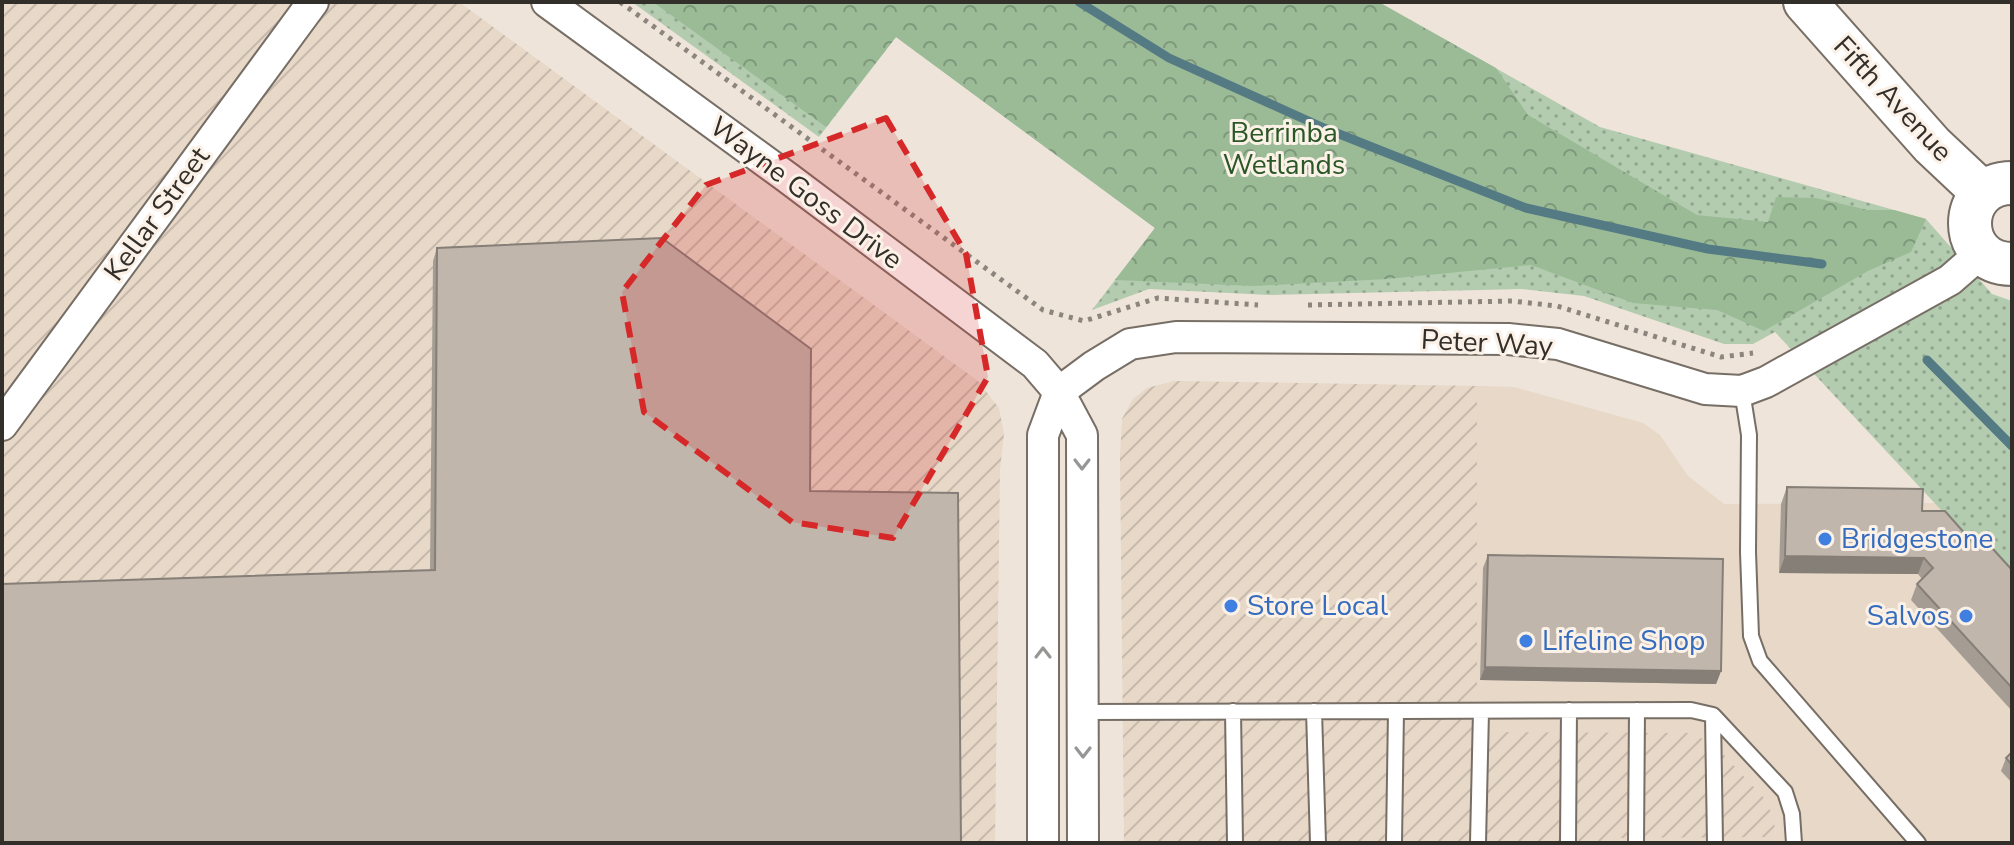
<svg xmlns="http://www.w3.org/2000/svg" width="2014" height="845" font-family="'Nunito Sans',sans-serif">
<style>
.built{fill:#e7d8c8}
.industrial{fill:url(#industrial-furrows)}
.grass{fill:url(#grass-dots)}
.forest{fill:url(#forest-crowns)}
.lines{fill:none;stroke-linecap:round;stroke-linejoin:round}
.stream{stroke:#547a84;stroke-width:9}
.lane-casing{stroke:#776e65;stroke-width:18}
.street-casing{stroke:#776e65;stroke-width:34}
.secondary-casing{stroke:#776e65;stroke-width:46}
.path{stroke:#8c857e;stroke-width:5;stroke-dasharray:4 6;stroke-linecap:butt}
.lane{stroke:#fff;stroke-width:14}
.street{stroke:#fff;stroke-width:30}
.secondary{stroke:#fff;stroke-width:42}
.wall{fill:#a59d94}
.shaded-wall{fill:#867f78}
.building{fill:#c0b6ac;stroke:#867f78;stroke-width:2}
.oneway{stroke:#989694}
.marked{fill:#d62828;fill-opacity:0.2;stroke:#d62828;stroke-width:6;stroke-dasharray:16 10;stroke-linejoin:round}
.shop-dot{fill:#3f7fe0;stroke:#fbf1e7;stroke-width:3}
.labels{text-anchor:middle;dominant-baseline:central;stroke-width:6;stroke-linejoin:round;paint-order:stroke}
.street-label{font-size:28px;fill:#322e2a;stroke:#fbf1e7}
.park-label{font-size:28px;fill:#2a5726;stroke:#fbf1e7}
.shop-label{font-size:28px;fill:#366cbe;stroke:#fbf1e7;text-anchor:start}
</style>
<defs>
<pattern id="industrial-furrows" width="10" height="10" patternUnits="userSpaceOnUse" patternTransform="scale(2)"><rect width="10" height="10" fill="#e7d8c8"/><path d="M-1 1l2-2M0 10L10 0M9 11l2-2" fill="none" stroke="#c7baac"/></pattern>
<pattern id="grass-dots" width="8" height="8" patternUnits="userSpaceOnUse" patternTransform="scale(2)"><rect width="8" height="8" fill="#b3ccb0"/><path d="M2 2h.1M6 6h.1" fill="none" stroke="#92a68f" stroke-width="1.8" stroke-linecap="round"/></pattern>
<pattern id="forest-crowns" width="20" height="18" patternUnits="userSpaceOnUse" patternTransform="scale(2)"><rect width="20" height="18" fill="#9abb96"/><path d="M2 6a3 3 0 1 1 6 0M12 15a3 3 0 1 1 6 0" fill="none" stroke="#7e987b"/></pattern>
</defs>
<rect width="100%" height="100%" fill="#eee4da"/>
<!-- built -->
<path class="built" d="M 1477,386 L 1514,387 L 1643,423 L 1660,435 L 1688,476 L 1724,504 L 1935,503 L 2012,587 L 2012,843 L 1608,843 L 1614,838 L 1776,836 L 1774,821 L 1767,801 L 1713,743 L 1477,732 Z"/>
<!-- industrial -->
<path class="industrial" d="M 2,2 L 459,2 L 978,381 L 999,408 L 1004,434 L 1000,470 L 995,843 L 2,843 Z
M 1174,381 L 1477,386 L 1477,732 L 1688,733 L 1713,743 L 1767,801 L 1774,821 L 1776,837 L 1615,838 L 1608,843 L 1124,843 L 1120,457 L 1122,419 L 1133,399 L 1147,388 Z"/>
<!-- grass -->
<path class="grass" d="M 632,2 L 1379,2 L 1600,127 L 1926,219 L 1992,294 L 2012,301 L 2012,586 L 1775,332 L 1753,344 L 1724,344 L 1584,296 L 1522,289 L 1269,295 L 1149,289 L 1092,310 L 1155,228 L 896,37 L 819,137 Z"/>
<!-- forest -->
<path class="forest" d="M 653,2 L 1380,3 L 1496,68 L 1528,115 L 1697,215 L 1768,222 L 1776,197 L 1816,198 L 1868,210 L 1894,210 L 1926,219 L 1911,252 L 1868,271 L 1764,331 L 1717,310 L 1633,303 L 1531,265 L 1387,279 L 1254,286 L 1115,280 L 1155,228 L 896,37 L 826,127 Z"/>
<g class="lines">
<!-- stream -->
<path class="stream" d="M 1079,2 L 1169,58 L 1324,128 L 1526,208 L 1708,249 L 1822,264
M 1927,360 L 2012,446"/>
<defs>
<path id="lane" d="M 1742,391 L 1749,435 L 1748,552 L 1751,636 L 1760,661 L 1918,843
M 1233,711 L 1235,843
M 1314,711 L 1318,843
M 1083,712 L 1691,710 L 1713,715 L 1785,792 L 1792,814 L 1794,843
M 1713,715 L 1715,843
M 1394,843 L 1396,711
M 1478,843 L 1481,711
M 1568,843 L 1569,710
M 1636,843 L 1637,710"/>
<path id="street" d="M 547,2 L 788,178 L 1035,364 L 1059,392 L 1082,435 L 1083,843
M 1059,392 L 1094,366 L 1130,344 L 1176,337 L 1508,339 L 1558,344 L 1705,389 L 1742,391 L 1766,382 L 1950,280 L 1981,253
M 2,425 L 313,2
M 1043,843 L 1043,435 L 1059,392"/>
<path id="secondary" d="M 1805,2 L 1932,145 L 1983,193
M 2012,183 C 1956,183 1956,264 2012,264"/>
</defs>
<!-- lane casing -->
<use href="#lane" class="lane-casing"/>
<!-- street casing -->
<use href="#street" class="street-casing"/>
<!-- secondary casing -->
<use href="#secondary" class="secondary-casing"/>
<!-- path -->
<path class="path" d="M 620,2 L 1043,310 L 1084,321 L 1158,298 L 1258,305
M 1308,305 L 1512,301 L 1557,306 L 1721,357 L 1753,353"/>
<!-- lane -->
<use href="#lane" class="lane"/>
<!-- street -->
<use href="#street" class="street"/>
<!-- secondary -->
<use href="#secondary" class="secondary"/>
</g>
<!-- wall -->
<path class="wall" d="M 437,248 L 810,491 L 961,843 L 430,570 L 433,261 Z
M 1787,487 L 1922,511 L 2012,570 L 2012,711 L 1911,600 L 1917,584 L 1922,579 L 1918,574 L 1779,573 L 1781,504 Z
M 1488,555 L 1721,671 L 1716,684 L 1480,680 L 1483,568 Z
M 2012,752 L 2012,783 L 2001,771 L 2006,758 Z"/>
<!-- shaded-wall -->
<path class="shaded-wall" d="M 1785,556 L 1924,558 L 1918,574 L 1779,573 Z
M 1485,667 L 1721,671 L 1716,684 L 1480,680 Z"/>
<!-- building -->
<path class="building" d="M 662,238 L 811,349 L 810,491 L 958,493 L 961,843 L 2,843 L 2,584 L 435,570 L 437,248 Z
M 1787,487 L 1923,489 L 1922,511 L 1945,511 L 1975,545 L 1983,538 L 2012,570 L 2012,688 L 1917,584 L 1933,568 L 1924,558 L 1785,556 Z
M 1488,555 L 1723,559 L 1721,671 L 1485,667 Z
M 2012,752 L 2012,765 L 2006,758 Z"/>
<!-- one-way arrows -->
<defs><path id="oneway-chevron" d="M-2-3.5L2.5 0L-2 3.5" fill="none" stroke-width="1.6" stroke-linecap="round" stroke-linejoin="round" transform="scale(2)"/></defs>
<g class="oneway">
<use href="#oneway-chevron" transform="translate(1082 464) rotate(90)"/>
<use href="#oneway-chevron" transform="translate(1043 653) rotate(-90)"/>
<use href="#oneway-chevron" transform="translate(1083 752) rotate(90)"/>
</g>
<!-- marked area -->
<path class="marked" d="M 886,118 L 966,254 L 988,377 L 893,538 L 792,522 L 644,412 L 622,292 L 706,185 Z"/>
<!-- markers -->
<g class="shop-dot">
<circle cx="1825" cy="539" r="8"/>
<circle cx="1231" cy="606" r="8"/>
<circle cx="1966" cy="616" r="8"/>
<circle cx="1526" cy="641" r="8"/>
</g>
<g class="labels">
<!-- street labels -->
<g class="street-label">
<text transform="translate(1893 99) rotate(47)">Fifth Avenue</text>
<text transform="translate(806 193) rotate(37)">Wayne Goss Drive</text>
<text transform="translate(157 214) rotate(-54)">Kellar Street</text>
<text transform="translate(1487 343) rotate(3)">Peter Way</text>
</g>
<!-- park labels -->
<g class="park-label">
<text x="1284" y="133">Berrinba<tspan x="1284" dy="32">Wetlands</tspan></text>
</g>
<!-- shop labels -->
<g class="shop-label">
<text x="1841" y="539">Bridgestone</text>
<text x="1247" y="606">Store Local</text>
<text x="1950" y="616" text-anchor="end">Salvos</text>
<text x="1542" y="641">Lifeline Shop</text>
</g>
</g>
<!-- border -->
<rect width="2014" height="845" fill="none" stroke="#322e2a" stroke-width="8"/>
</svg>
